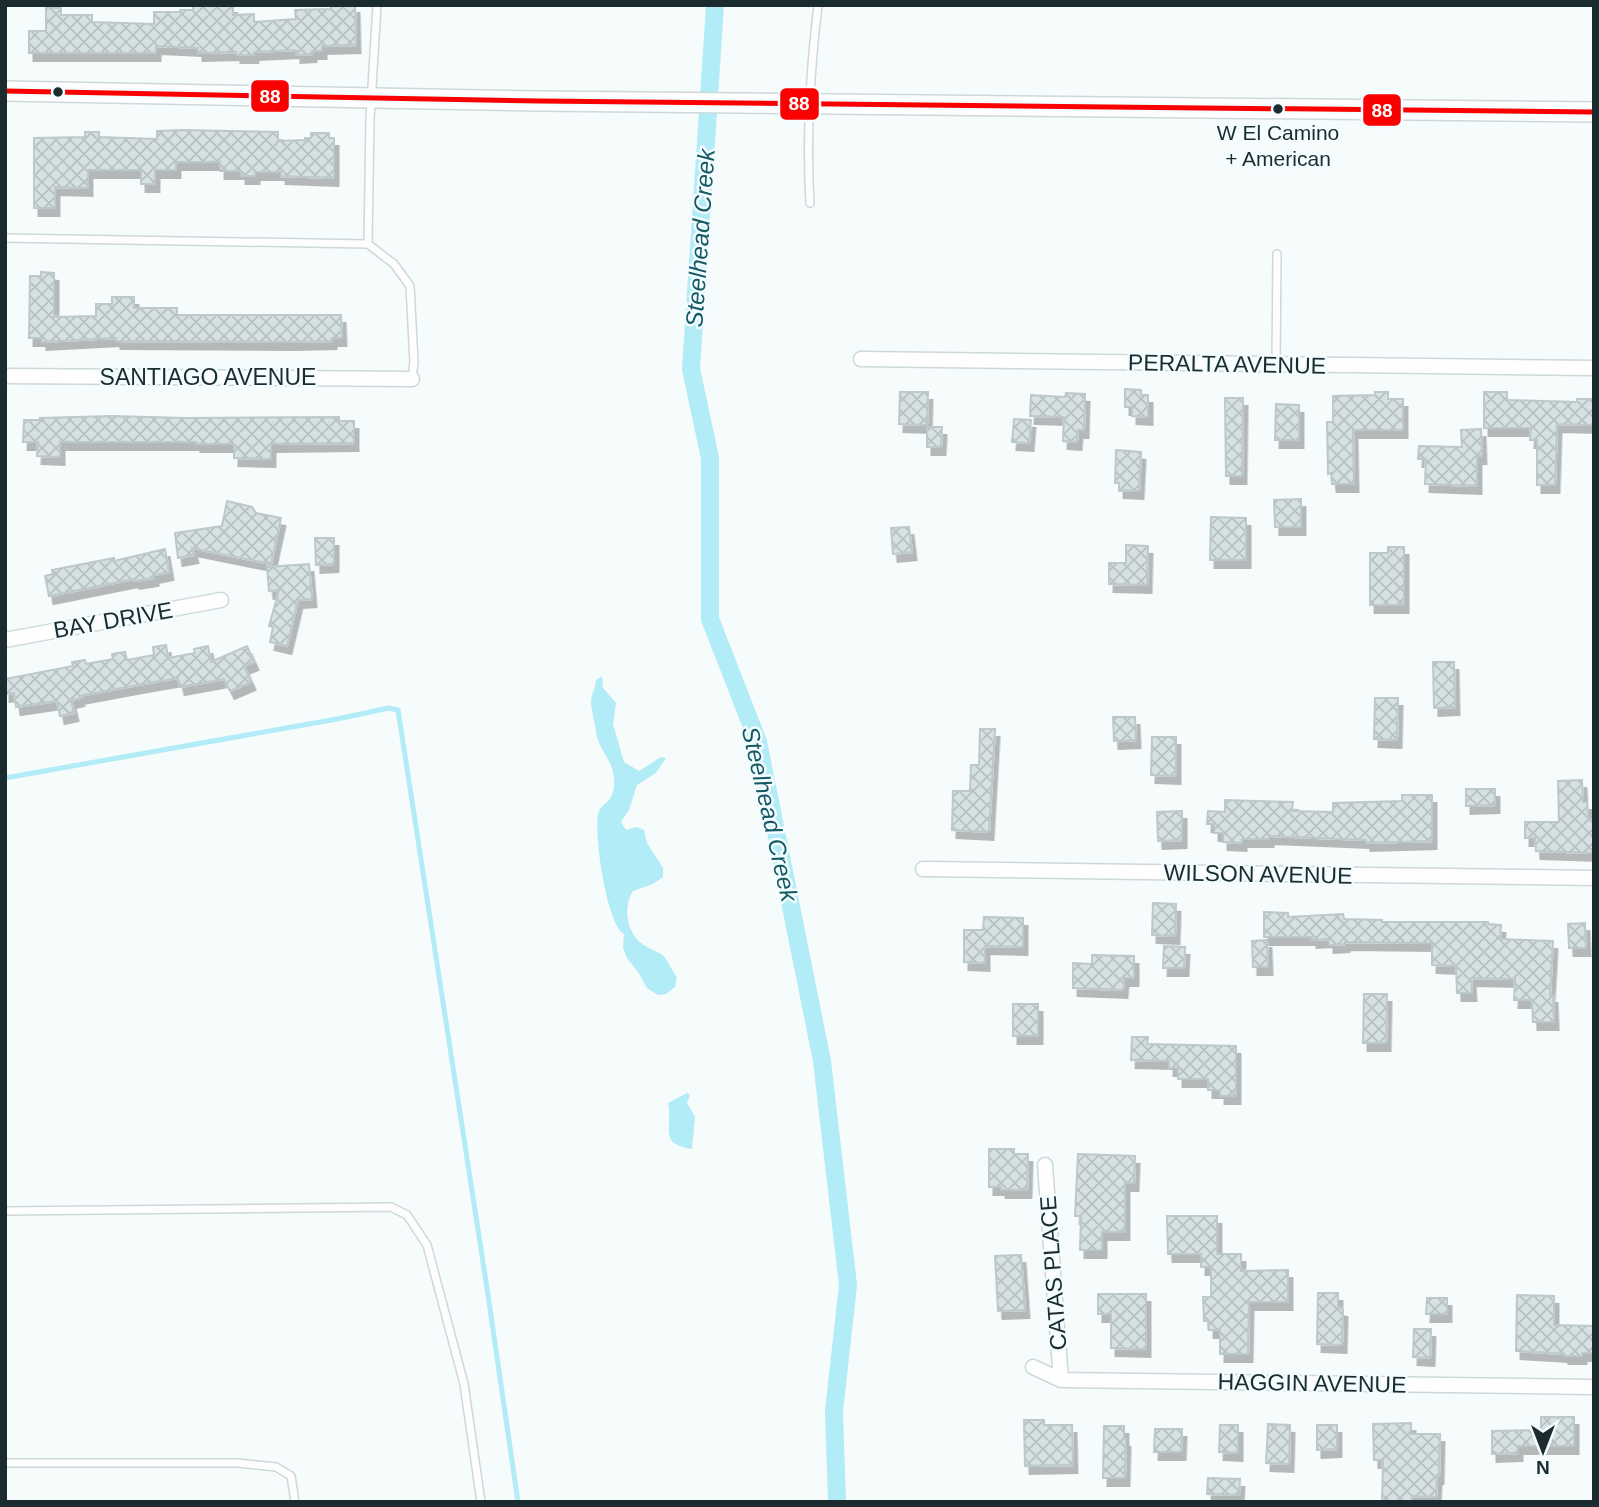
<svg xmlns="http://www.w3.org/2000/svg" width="1599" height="1507" font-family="Arial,sans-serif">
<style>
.water{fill:#b2ecf6}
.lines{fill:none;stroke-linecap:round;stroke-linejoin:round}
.stream{stroke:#b2ecf6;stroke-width:5}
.canal{stroke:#b2ecf6;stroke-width:18}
.building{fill:url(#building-cross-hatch);stroke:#bdc8ca;stroke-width:2;filter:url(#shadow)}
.service-casing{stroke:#cdd8da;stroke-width:10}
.minor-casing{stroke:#cdd8da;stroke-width:17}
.secondary-casing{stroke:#cdd8da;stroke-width:22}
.service{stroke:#fefefe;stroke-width:7}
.minor{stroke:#fefefe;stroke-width:14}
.secondary{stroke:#fefefe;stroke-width:19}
.bus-1-casing{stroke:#f3fcfe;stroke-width:10}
.bus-1{stroke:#fa0000;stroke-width:5}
.bus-dot{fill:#1a2c2f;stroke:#f3fcfe;stroke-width:2.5}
.labels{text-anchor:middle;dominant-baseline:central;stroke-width:5;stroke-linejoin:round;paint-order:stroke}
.bus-label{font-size:21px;fill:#1a2c2f;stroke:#f3fcfe}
.street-label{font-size:23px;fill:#1a2c2f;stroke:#f3fcfe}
.water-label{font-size:24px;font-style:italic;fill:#155964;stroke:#f3fcfe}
.line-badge{stroke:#f3fcfe;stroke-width:2.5}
.badge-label{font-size:19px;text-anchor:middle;font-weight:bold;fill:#fff}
</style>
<defs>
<pattern id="building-cross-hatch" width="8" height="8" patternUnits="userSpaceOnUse" patternTransform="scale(1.75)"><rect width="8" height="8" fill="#d6e1e3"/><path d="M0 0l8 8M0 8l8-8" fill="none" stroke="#b7c1c3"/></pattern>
<filter id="shadow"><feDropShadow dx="4.5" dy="8" stdDeviation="0" flood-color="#0004"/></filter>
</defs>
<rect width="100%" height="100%" fill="#f6fbfb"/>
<!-- water -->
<path class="water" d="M 602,676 L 603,688 L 616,703 L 613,724 L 624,762 L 639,771 L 661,757 L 666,758 L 656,773 L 637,785 L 629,810 L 621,822 L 626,830 L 637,827 L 644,830 L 647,843 L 663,868 L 663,877 L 653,884 L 633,891 C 623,907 626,930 641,943 C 647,948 654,950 661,954 C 667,957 671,970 677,977 L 675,987 L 666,994 L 658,995 L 647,988 L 638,972 L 627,958 L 623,948 L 624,934 C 607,925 594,836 598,815 C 600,801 616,805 614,778 C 613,761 598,748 596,732 C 595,722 591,711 591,700 C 592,693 596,687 596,680 Z
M 687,1093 L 690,1095 L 687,1103 L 695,1117 L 692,1149 C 658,1144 673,1128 668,1103 Z"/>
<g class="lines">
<!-- stream -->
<path class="stream" d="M 5,778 L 337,719 L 389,708 L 398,710 L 487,1288 L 518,1502"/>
<!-- canal -->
<path class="canal" d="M 715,5 L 691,369 L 710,458 L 710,619 L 758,742 L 822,1061 L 848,1285 L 834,1411 L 837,1502"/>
</g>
<!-- building -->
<path class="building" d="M 193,5 L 233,5 L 233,15 L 254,14 L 254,22 L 296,19 L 295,10 L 331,9 L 331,5 L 355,5 L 356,45 L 322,46 L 322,51 L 312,51 L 312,54 L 296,55 L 296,50 L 254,52 L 254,55 L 236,55 L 236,52 L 198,53 L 198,48 L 156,46 L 156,53 L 29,53 L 29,31 L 46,31 L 46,8 L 61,8 L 61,15 L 92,15 L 92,22 L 154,24 L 154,12 L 180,12 L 180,10 L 193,10 Z
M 182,130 L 278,132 L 278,141 L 305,140 L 305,138 L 311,138 L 311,133 L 329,133 L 329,138 L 334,138 L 334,178 L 281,176 L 281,172 L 255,172 L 255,176 L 241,176 L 241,171 L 220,171 L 220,162 L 176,162 L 176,170 L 155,170 L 155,184 L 141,184 L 141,170 L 88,170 L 88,188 L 55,187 L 55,208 L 34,208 L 34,138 L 85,137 L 85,132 L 99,132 L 99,137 L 157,139 L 157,131 Z
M 41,272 L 54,273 L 54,317 L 96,316 L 96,304 L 112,304 L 112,297 L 134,297 L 134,308 L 177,308 L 177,315 L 341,315 L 342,338 L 332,338 L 332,341 L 291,342 L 116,341 L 116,338 L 42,342 L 42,338 L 29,338 L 30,276 L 41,276 Z
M 1125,389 L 1141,390 L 1141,395 L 1148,395 L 1148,417 L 1132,416 L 1132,407 L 1125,407 Z
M 900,392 L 928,392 L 927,425 L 899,424 Z
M 1375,392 L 1388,392 L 1388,399 L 1403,399 L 1403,430 L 1353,430 L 1354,484 L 1332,484 L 1331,473 L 1328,474 L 1327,422 L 1333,422 L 1333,396 L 1375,395 Z
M 1484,392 L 1507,392 L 1507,400 L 1577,402 L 1577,399 L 1594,399 L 1594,425 L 1557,424 L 1555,485 L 1537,485 L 1537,440 L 1530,440 L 1531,428 L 1484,428 Z
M 1066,393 L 1085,394 L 1084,430 L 1078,430 L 1077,442 L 1063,441 L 1064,417 L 1030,416 L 1031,395 L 1065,397 Z
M 1225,398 L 1243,398 L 1242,476 L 1226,476 Z
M 1276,404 L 1299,405 L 1299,440 L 1275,440 Z
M 112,416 L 185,418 L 339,417 L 339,421 L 354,421 L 354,443 L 271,444 L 271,459 L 234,458 L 234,444 L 196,444 L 196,442 L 60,442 L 60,457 L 37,456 L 38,442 L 23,442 L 24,420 L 40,420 L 40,418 Z
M 1014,419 L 1031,420 L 1029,443 L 1012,442 Z
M 927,427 L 942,427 L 941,447 L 927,447 Z
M 1481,429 L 1482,456 L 1477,456 L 1477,486 L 1425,484 L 1426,459 L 1418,459 L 1419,446 L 1462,447 L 1461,430 Z
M 1116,450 L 1141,452 L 1139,491 L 1119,490 L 1119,483 L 1115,483 Z
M 1301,499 L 1301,527 L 1275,527 L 1274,500 Z
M 227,501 L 252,507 L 256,513 L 281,518 L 271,564 L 192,548 L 194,555 L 178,558 L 175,533 L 222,526 Z
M 1211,517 L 1246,518 L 1246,560 L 1210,560 Z
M 909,527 L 912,552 L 893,554 L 891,528 Z
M 315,538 L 334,538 L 334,564 L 316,565 Z
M 1126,545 L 1148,546 L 1147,585 L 1109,584 L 1109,563 L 1126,563 Z
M 1388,547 L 1404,547 L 1404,605 L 1370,605 L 1370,553 L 1388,553 Z
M 165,549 L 169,572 L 154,575 L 154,578 L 135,581 L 134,579 L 49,596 L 45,576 L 53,574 L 52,570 L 114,558 L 114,561 Z
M 309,564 L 312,599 L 298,600 L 287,646 L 270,642 L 273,627 L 269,626 L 279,590 L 269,591 L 267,567 Z
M 166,645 L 168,658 L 195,653 L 194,649 L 208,646 L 211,662 L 247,646 L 254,662 L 244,666 L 251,682 L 230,691 L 224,679 L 180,687 L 178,678 L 138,685 L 79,696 L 80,698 L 71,700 L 74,713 L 60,716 L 57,701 L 16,707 L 14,693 L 5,694 L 5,679 L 73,666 L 72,662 L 85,660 L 86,664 L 113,659 L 112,654 L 125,652 L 127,660 L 154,655 L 153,647 Z
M 1433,662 L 1454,662 L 1455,707 L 1434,708 Z
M 1375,698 L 1398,698 L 1397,740 L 1374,739 Z
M 1113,717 L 1135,717 L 1136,740 L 1114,741 Z
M 980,729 L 995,729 L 989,832 L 952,830 L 953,791 L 970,791 L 971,765 L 979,765 Z
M 1152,737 L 1176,737 L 1176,776 L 1151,775 Z
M 1582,780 L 1583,802 L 1587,802 L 1588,819 L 1594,819 L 1594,853 L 1536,851 L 1535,838 L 1525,838 L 1525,822 L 1559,822 L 1558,781 Z
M 1466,789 L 1495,789 L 1495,805 L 1466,806 Z
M 1402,795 L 1432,795 L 1432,841 L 1366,843 L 1366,840 L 1269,836 L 1269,839 L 1242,839 L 1242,843 L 1223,842 L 1223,833 L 1214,833 L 1214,824 L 1207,824 L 1208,811 L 1225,812 L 1225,800 L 1293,802 L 1292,811 L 1333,812 L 1333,803 L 1402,801 Z
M 1182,811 L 1182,840 L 1158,841 L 1157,812 Z
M 1153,903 L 1176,904 L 1175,936 L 1152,935 Z
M 1264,912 L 1288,913 L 1288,917 L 1343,914 L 1344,919 L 1382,920 L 1382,922 L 1488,922 L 1488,924 L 1501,925 L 1500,939 L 1553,941 L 1550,995 L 1553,995 L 1554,1022 L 1533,1022 L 1532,1000 L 1514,1000 L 1515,979 L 1471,978 L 1472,993 L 1457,993 L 1456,966 L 1432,965 L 1432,943 L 1345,942 L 1345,944 L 1329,945 L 1329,939 L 1312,940 L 1312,937 L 1264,937 Z
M 984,917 L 1023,918 L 1023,947 L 985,946 L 985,963 L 964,962 L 964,930 L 983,930 Z
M 1585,923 L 1586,948 L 1569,948 L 1568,924 Z
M 1267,940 L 1268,967 L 1253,967 L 1252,941 Z
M 1164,946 L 1185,947 L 1184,968 L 1163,968 Z
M 1092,955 L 1134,956 L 1134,978 L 1124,978 L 1123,990 L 1073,988 L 1073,963 L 1092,964 Z
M 1364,994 L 1387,994 L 1386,1043 L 1363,1043 Z
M 1013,1004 L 1038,1004 L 1038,1036 L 1013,1036 Z
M 1132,1037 L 1148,1037 L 1147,1044 L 1236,1046 L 1236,1096 L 1220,1096 L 1220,1090 L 1208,1090 L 1208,1079 L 1178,1079 L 1178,1068 L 1169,1068 L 1169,1061 L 1131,1060 Z
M 989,1149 L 1014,1149 L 1014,1154 L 1028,1154 L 1027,1190 L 1001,1190 L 1001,1187 L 989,1187 Z
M 1078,1154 L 1135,1156 L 1134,1183 L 1125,1183 L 1125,1232 L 1102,1232 L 1102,1250 L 1080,1250 L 1081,1216 L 1075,1216 Z
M 1167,1216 L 1217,1216 L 1217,1254 L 1241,1254 L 1241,1271 L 1288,1270 L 1288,1302 L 1249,1302 L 1248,1354 L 1220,1354 L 1220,1330 L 1209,1330 L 1209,1321 L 1204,1321 L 1203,1297 L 1211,1297 L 1211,1267 L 1201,1267 L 1201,1254 L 1168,1254 Z
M 1021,1255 L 1025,1310 L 998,1311 L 995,1256 Z
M 1318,1293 L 1338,1293 L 1338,1308 L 1343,1309 L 1342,1345 L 1317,1344 Z
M 1098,1294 L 1146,1294 L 1146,1349 L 1111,1348 L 1111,1314 L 1098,1314 Z
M 1517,1295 L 1554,1296 L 1554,1325 L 1594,1326 L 1594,1353 L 1582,1353 L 1582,1356 L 1564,1356 L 1564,1354 L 1516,1351 Z
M 1427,1298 L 1447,1298 L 1447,1314 L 1426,1314 Z
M 1414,1329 L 1431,1329 L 1430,1358 L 1413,1357 Z
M 1541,1417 L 1574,1417 L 1574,1446 L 1518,1446 L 1518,1453 L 1492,1454 L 1492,1431 L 1541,1430 Z
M 1024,1420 L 1044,1420 L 1044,1425 L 1072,1425 L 1073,1465 L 1025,1466 Z
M 1411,1423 L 1411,1434 L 1440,1434 L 1439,1476 L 1437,1476 L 1436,1497 L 1412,1496 L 1412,1502 L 1382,1502 L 1383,1460 L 1374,1460 L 1373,1424 Z
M 1268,1424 L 1290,1425 L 1289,1464 L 1266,1463 Z
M 1220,1425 L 1238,1425 L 1238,1453 L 1219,1452 Z
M 1317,1425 L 1337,1425 L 1337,1449 L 1317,1450 Z
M 1104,1426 L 1124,1426 L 1124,1439 L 1126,1439 L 1125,1478 L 1103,1478 Z
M 1155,1429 L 1182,1429 L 1181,1452 L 1154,1452 Z
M 1208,1478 L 1240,1479 L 1239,1495 L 1207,1494 Z"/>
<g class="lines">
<defs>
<path id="service" d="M 377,5 L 370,119 L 368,244 L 394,264 L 410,286 L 414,362 L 412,379
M 810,203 C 806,136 810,72 818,5
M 5,238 L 368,244
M 1276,364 L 1277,254
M 5,1211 L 391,1207 L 407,1215 L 427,1245 L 464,1384 L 481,1502
M 5,1463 L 237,1463 L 276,1467 L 291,1476 L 295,1502"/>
<path id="minor" d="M 861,359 L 1594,368
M 5,376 L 412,379
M 5,640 L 221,600
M 923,869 L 1594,878
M 1045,1165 L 1061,1380
M 1033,1367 L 1061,1380 L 1594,1387"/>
<path id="secondary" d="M 5,91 L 540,101 L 1594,112"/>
</defs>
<!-- service casing -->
<use href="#service" class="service-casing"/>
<!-- minor casing -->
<use href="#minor" class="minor-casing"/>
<!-- secondary casing -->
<use href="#secondary" class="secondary-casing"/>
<!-- service -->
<use href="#service" class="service"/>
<!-- minor -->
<use href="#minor" class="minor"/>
<!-- secondary -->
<use href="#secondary" class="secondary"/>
<defs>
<path id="bus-1" d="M 5,91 L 540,101 L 1594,112"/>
</defs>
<!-- bus-1 casing -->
<use href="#bus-1" class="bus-1-casing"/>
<!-- bus-1 -->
<use href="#bus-1" class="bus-1"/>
</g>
<!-- markers -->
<g class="bus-dot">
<circle cx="58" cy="92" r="6"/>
<circle cx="1278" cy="109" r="6"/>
</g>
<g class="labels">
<!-- bus labels -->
<g class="bus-label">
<text x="1278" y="132">W El Camino<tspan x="1278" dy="26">+ American</tspan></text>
</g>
<!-- street labels -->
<g class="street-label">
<text transform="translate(1227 364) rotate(1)">PERALTA AVENUE</text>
<text x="208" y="377">SANTIAGO AVENUE</text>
<text transform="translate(113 620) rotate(-10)">BAY DRIVE</text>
<text transform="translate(1258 874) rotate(1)">WILSON AVENUE</text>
<text transform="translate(1053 1273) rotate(-94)">CATAS PLACE</text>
<text transform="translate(1312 1383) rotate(1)">HAGGIN AVENUE</text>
</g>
<!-- water labels -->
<g class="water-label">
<text transform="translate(700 238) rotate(-86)">Steelhead Creek</text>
<text transform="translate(770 814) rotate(77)">Steelhead Creek</text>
</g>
</g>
<g class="line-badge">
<rect x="250" y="79" width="40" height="34" rx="7" fill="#fa0000"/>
<rect x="779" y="87" width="41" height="34" rx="7" fill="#fa0000"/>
<rect x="1362" y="93" width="40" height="34" rx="7" fill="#fa0000"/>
</g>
<g class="badge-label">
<text x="270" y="103">88</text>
<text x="799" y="110">88</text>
<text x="1382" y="117">88</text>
</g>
<!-- border -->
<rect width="1599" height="1507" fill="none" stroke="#1a2c2f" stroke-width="14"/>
<!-- north arrow -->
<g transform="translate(1543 1451) rotate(180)" stroke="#f3fcfe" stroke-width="5" paint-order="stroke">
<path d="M0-5L12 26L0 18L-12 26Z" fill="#1a2c2f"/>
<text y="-10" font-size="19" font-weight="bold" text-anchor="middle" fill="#1a2c2f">N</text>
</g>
</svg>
